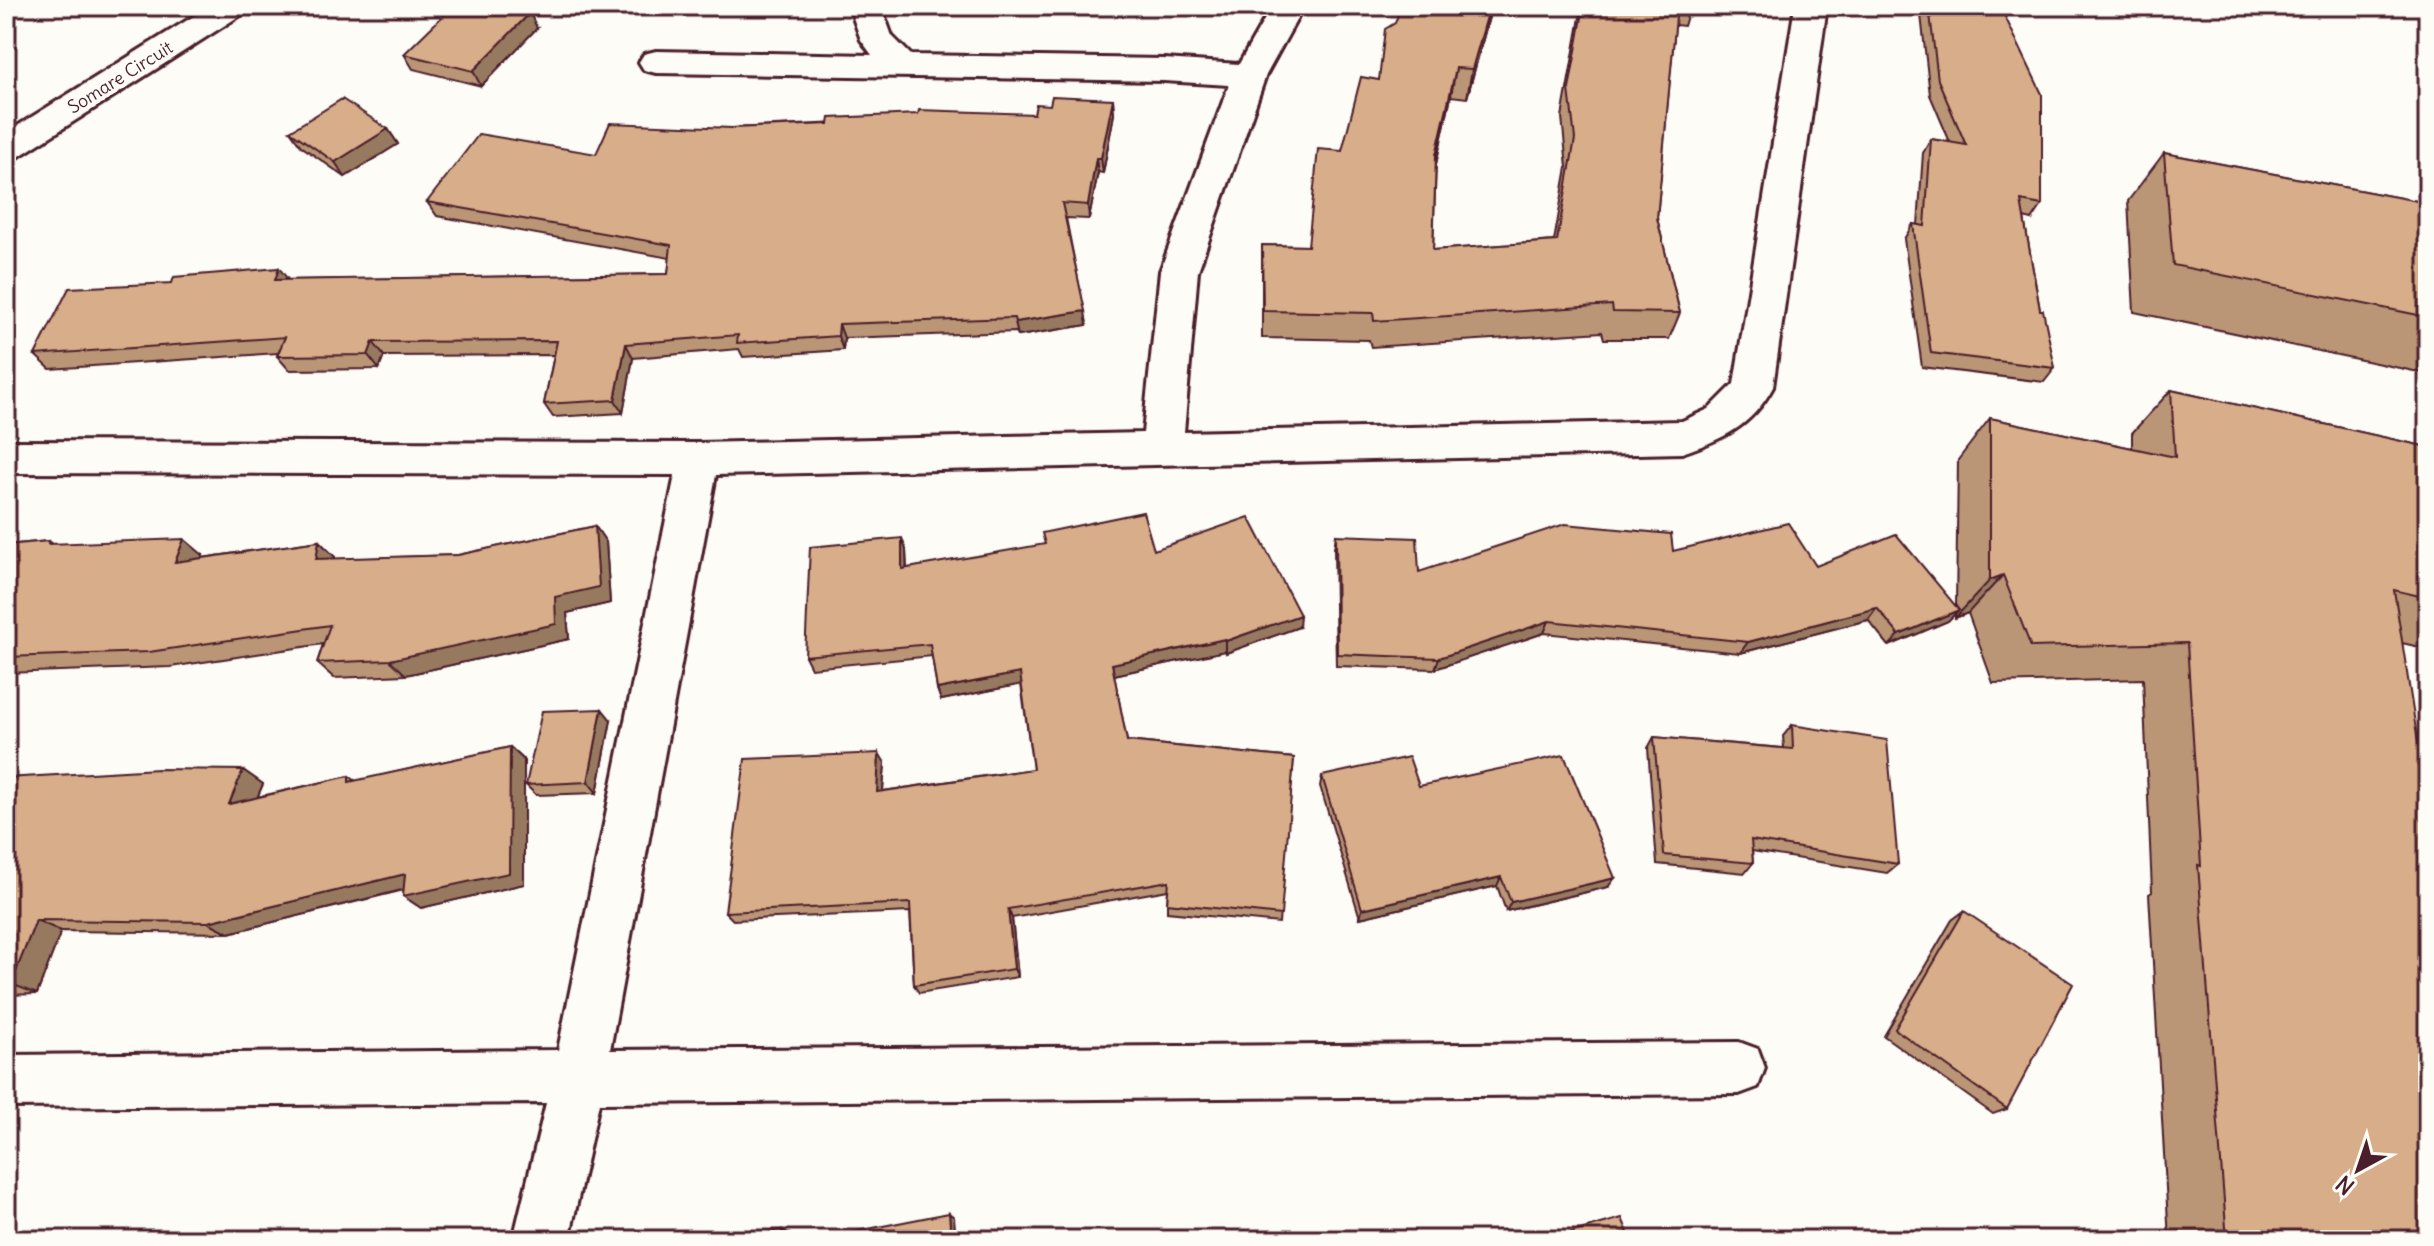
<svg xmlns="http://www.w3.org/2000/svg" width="2434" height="1246" font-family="Delius,sans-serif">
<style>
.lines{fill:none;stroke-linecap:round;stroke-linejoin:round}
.minor-casing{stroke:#4a1f2b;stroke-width:6}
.minor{fill:#fdfcf7;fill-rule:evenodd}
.wall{fill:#ba9576;stroke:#4a1f2b;stroke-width:2}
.shaded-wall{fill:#977960;stroke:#4a1f2b;stroke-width:2}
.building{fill:#d8ad89;stroke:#4a1f2b;stroke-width:2}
.labels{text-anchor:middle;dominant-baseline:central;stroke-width:8;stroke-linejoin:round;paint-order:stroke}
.far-street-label{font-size:18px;fill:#4a1f2b;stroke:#fdfcf7}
</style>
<rect width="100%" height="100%" fill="#fdfcf7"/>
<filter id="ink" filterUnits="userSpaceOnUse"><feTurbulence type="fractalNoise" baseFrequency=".0125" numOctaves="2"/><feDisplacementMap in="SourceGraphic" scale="16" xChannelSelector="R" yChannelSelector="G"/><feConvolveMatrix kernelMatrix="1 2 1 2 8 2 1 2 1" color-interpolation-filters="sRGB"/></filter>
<g filter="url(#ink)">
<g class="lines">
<defs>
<path id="minor" d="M 210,6 L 249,6 L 244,13 L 18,157 L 6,161 L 6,133 Z
M 849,6 L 881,6 L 892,36 L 911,55 L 1164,59 L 1239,64 L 1272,6 L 1304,6 L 1266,75 L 1198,271 L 1184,432 L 1682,421 L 1709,409 L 1734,384 L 1795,6 L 1827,6 L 1773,387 C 1751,427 1723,439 1682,453 L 716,475 L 610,1050 L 1739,1042 L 1758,1049 L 1765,1068 L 1758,1087 L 1739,1094 L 599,1103 L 569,1240 L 513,1240 L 546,1103 L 6,1107 L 6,1055 L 558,1050 L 675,475 L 6,473 L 6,441 L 699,443 L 1143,433 L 1160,271 L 1229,85 L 1164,81 L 656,73 L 644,70 L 639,62 L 644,54 L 656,51 L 872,55 L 861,40 Z"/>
</defs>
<!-- minor casing -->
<use href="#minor" class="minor-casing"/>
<!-- minor -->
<use href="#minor" class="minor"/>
</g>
<!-- wall -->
<path class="wall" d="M 1492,6 L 1467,98 L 1451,96 L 1436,163 L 1433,250 L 1554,241 L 1567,167 L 1562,117 L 1582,6 L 1690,6 L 1684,26 L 1675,25 L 1657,218 L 1680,313 L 1669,339 L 1604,339 L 1602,332 L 1371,347 L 1369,340 L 1262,338 L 1262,245 L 1308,246 L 1342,151 L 1379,80 Z
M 1920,6 L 2039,6 L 2034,14 L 2001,8 L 2042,205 L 2032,220 L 2024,218 L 2040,310 L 2055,368 L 2044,382 L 1922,367 L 1904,239 L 1913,224 L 1918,225 L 1923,153 L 1931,139 L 1950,142 L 1930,95 Z
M 537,28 L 481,86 L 413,69 L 404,54 Z
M 1113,99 L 1114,114 L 1103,173 L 1098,172 L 1089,219 L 1066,218 L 1087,325 L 1018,336 L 1017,332 L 844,338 L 843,350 L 743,357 L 739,349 L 633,358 L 623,413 L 553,417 L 544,404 L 554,355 L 384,356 L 379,369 L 289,370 L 277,356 L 278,353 L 50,369 L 35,355 L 172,283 L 288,280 L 668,274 L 670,258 L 437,216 L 427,202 L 596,154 L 732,128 L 1034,114 L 1050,105 Z
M 388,129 L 398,144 L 345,177 L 301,146 L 290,131 Z
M 2164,153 L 2428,203 L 2428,374 L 2134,312 L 2128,201 Z
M 2171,390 L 2428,447 L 2428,649 L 2402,643 L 2428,1240 L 2169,1240 L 2149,894 L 2152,892 L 2143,679 L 1993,683 L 1968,613 L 1955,618 L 1955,613 L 1948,621 L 1889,646 L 1868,620 L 1740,653 L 1544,633 L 1435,669 L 1336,666 L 1334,548 L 1336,535 L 1419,572 L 1673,551 L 1816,566 L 1956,606 L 1958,460 L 1990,418 L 2132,448 L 2132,433 Z
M 595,526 L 606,542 L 610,603 L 567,613 L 569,639 L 406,675 L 334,678 L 317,663 L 323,644 L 170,667 L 6,673 L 6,545 L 49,541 L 53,544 L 203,555 L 202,558 L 319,541 L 335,557 L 335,559 L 458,555 Z
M 906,550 L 907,568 L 1154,550 L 1299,627 L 1226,653 L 1225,651 L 1114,675 L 1127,741 L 1294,758 L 1279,923 L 1167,912 L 1167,903 L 1168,890 L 1012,918 L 1018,977 L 919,993 L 914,985 L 910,912 L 733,920 L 725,912 L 885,763 L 883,791 L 1033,769 L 1021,684 L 941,700 L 937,689 L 932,656 L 811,668 L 805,656 Z
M 611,720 L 597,793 L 536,795 L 526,785 Z
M 1792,725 L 1898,864 L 1887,873 L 1752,851 L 1753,863 L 1745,873 L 1657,864 L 1648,748 L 1654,737 L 1784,748 L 1783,736 Z
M 510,747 L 524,760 L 524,884 L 421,908 L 403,896 L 404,890 L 229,933 L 61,931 L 37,994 L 6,995 L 6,778 L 243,770 L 263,784 L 257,797 L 349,776 L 356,781 Z
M 1322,776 L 1419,786 L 1608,887 L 1506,911 L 1497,886 L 1360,918 L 1320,786 Z
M 1964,911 L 2007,1109 L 1993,1114 L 1884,1036 L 1952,920 Z"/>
<!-- shaded-wall -->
<path class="shaded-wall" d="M 1490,6 L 1492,6 L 1467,98 L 1472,69 Z
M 530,13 L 537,28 L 481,86 L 473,71 Z
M 1456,68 L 1451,96 L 1432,183 L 1436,155 Z
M 1113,99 L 1114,114 L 1103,173 L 1101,158 Z
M 388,129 L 398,144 L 345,177 L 335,162 Z
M 1096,158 L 1098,172 L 1089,219 L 1088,205 Z
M 279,268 L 290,282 L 275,280 Z
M 1085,311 L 1087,325 L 1018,336 L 1015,322 Z
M 839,324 L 844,338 L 843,350 L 838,336 Z
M 373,342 L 384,356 L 379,369 L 368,355 Z
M 626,344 L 633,358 L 623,413 L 615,400 Z
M 595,526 L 606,542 L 610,603 L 567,613 L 569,639 L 406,675 L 390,660 L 555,597 Z
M 902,538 L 906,550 L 907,582 L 902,569 Z
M 184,539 L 203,555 L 194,578 L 175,562 Z
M 319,541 L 335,557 L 332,575 L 316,559 Z
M 2003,575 L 1968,613 L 1955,618 L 1990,580 Z
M 1877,608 L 1868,620 L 1740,653 L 1748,642 Z
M 1959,610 L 1948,621 L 1889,646 L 1899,635 Z
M 1300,615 L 1299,627 L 1226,653 L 1226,641 Z
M 1549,621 L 1544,633 L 1435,669 L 1439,658 Z
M 1225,639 L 1225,651 L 1114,675 L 1112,664 Z
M 1020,673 L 1023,684 L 941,700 L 937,689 Z
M 602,709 L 611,720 L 597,793 L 588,782 Z
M 510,747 L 524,760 L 524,884 L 421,908 L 403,896 Z
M 879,753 L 885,763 L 882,802 L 877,792 Z
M 243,770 L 263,784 L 249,817 L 229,804 Z
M 405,874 L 422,885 L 229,933 L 208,922 Z
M 1501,877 L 1497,886 L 1360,918 L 1362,909 Z
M 1615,878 L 1608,887 L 1506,911 L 1511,902 Z
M 1008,909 L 1012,918 L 1018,977 L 1014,969 Z
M 36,920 L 61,931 L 37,994 L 11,984 Z
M 949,1213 L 954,1217 L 956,1240 L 951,1240 Z
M 782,1230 L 790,1234 L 790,1240 L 782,1240 Z"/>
<!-- building -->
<path class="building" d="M 453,6 L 501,6 L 530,13 L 473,71 L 404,54 Z
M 1401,6 L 1490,6 L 1472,69 L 1456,68 L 1436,155 L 1433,250 L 1557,241 L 1575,139 L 1569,89 L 1584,6 L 1677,6 L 1657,218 L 1680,313 L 1613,312 L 1612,305 L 1374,321 L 1373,313 L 1263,311 L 1262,245 L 1308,246 L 1318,149 L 1342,151 L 1361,77 L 1379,80 L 1385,29 L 1395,23 Z
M 1929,6 L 2000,6 L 2042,94 L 2042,205 L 2021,201 L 2040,310 L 2043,310 L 2055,368 L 1931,353 L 1913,224 L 1925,226 L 1931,139 L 1966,145 L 1938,80 Z
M 1052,96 L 1113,99 L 1101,158 L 1096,158 L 1088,205 L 1062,203 L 1085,311 L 1015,322 L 1014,318 L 839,324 L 838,336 L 737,343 L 738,335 L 626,344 L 615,400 L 544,404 L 557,341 L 373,342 L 368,355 L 277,356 L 285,337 L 35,355 L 69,288 L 172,283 L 174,277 L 279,268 L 275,280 L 668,274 L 671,245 L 427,202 L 479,134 L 596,154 L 610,123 L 732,128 L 829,124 L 830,118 L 918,114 L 919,110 L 1034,114 L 1036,104 L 1050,105 Z
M 342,99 L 388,129 L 335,162 L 290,131 Z
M 2164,153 L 2428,203 L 2428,317 L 2173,265 Z
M 2171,390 L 2428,447 L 2428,598 L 2394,590 L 2428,806 L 2428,1240 L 2227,1240 L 2198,865 L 2201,866 L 2187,643 L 2031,647 L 2003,575 L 1990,580 L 1990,418 L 2175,457 Z
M 1143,512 L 1154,550 L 1249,517 L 1300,615 L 1226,641 L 1225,639 L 1112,664 L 1127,741 L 1294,758 L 1281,915 L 1167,903 L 1169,881 L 1008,909 L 1014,969 L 914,985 L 910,903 L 725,912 L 745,759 L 879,753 L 877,792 L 1033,769 L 1020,673 L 937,689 L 930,644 L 805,656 L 810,547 L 902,538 L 902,569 L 1045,544 L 1042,533 Z
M 1788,523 L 1816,566 L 1896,534 L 1959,610 L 1899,635 L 1877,608 L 1748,642 L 1549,621 L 1439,658 L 1337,654 L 1336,535 L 1417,538 L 1419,572 L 1565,524 L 1671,534 L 1673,551 Z
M 595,526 L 599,587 L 555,597 L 556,624 L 390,660 L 317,663 L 330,625 L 149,652 L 6,657 L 6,545 L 49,541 L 48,544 L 184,539 L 175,562 L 319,541 L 316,559 L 458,555 Z
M 602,709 L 588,782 L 526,785 L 542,711 Z
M 1792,725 L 1887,740 L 1898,864 L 1751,840 L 1753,863 L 1664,855 L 1654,737 L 1793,749 Z
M 510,747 L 509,873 L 403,896 L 405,874 L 208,922 L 36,920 L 11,984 L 6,984 L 6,778 L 158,769 L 243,770 L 229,804 L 349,776 L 349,782 Z
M 1564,755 L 1615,878 L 1511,902 L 1501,877 L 1362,909 L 1322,776 L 1409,757 L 1419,786 Z
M 1964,911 L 2073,984 L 2007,1109 L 1895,1029 Z
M 949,1213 L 951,1240 L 812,1240 Z
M 1622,1218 L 1631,1240 L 1545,1240 Z
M 782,1230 L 782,1240 L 705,1240 Z"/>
</g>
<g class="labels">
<!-- far-street labels -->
<g class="far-street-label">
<text transform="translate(120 77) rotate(-32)">Somare Circuit</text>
</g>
</g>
<!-- margin -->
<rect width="2434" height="1246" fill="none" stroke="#fdfcf7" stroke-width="32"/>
<rect x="16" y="16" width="2402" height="1214" fill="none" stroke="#4a1f2b" stroke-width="3" filter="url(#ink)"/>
<!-- north arrow -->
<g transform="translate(2358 1170) rotate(220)" stroke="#fdfcf7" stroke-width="6" paint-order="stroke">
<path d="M0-6L14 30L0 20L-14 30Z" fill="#4a1f2b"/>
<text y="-12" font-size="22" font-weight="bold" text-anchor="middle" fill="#4a1f2b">N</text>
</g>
</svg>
